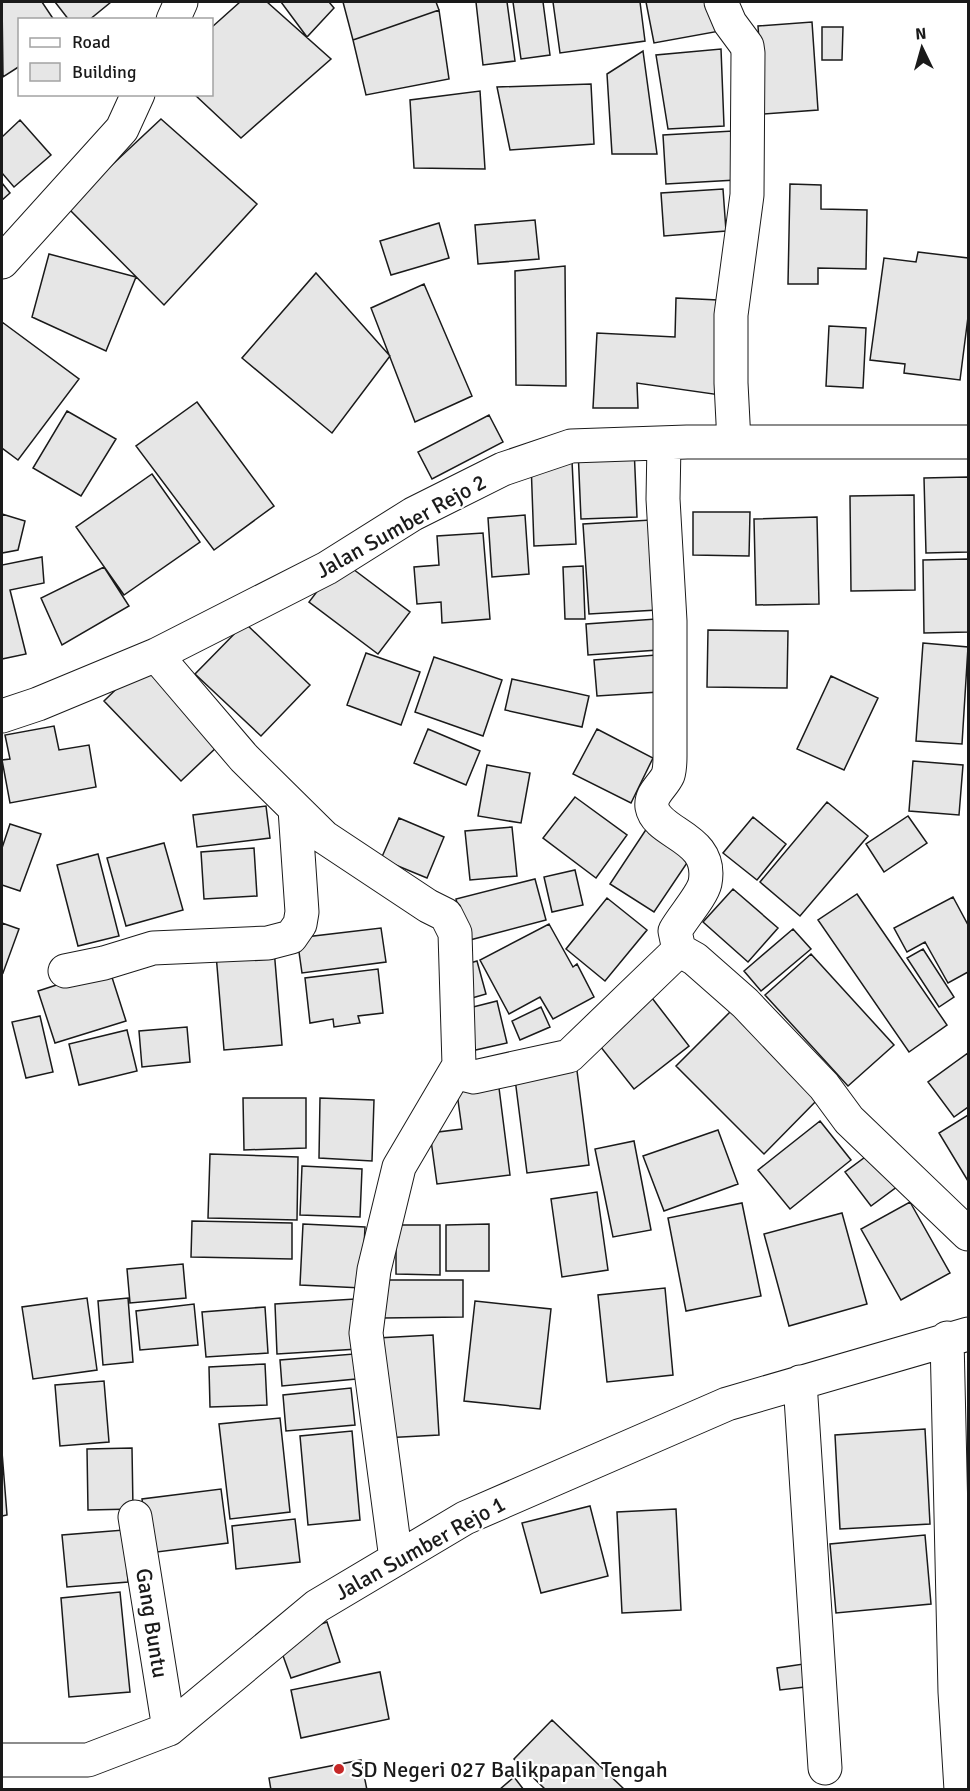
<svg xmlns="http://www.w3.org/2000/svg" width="970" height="1791" font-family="Signika,sans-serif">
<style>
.building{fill:#e6e6e6;stroke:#1a1a1a;stroke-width:1.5}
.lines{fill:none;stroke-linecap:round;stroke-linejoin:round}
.minor-casing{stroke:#1a1a1a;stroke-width:35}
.minor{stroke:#fff;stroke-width:33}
.poi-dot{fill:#c62828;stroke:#fff;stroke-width:2}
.labels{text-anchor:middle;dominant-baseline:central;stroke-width:4.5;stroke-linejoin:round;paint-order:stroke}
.street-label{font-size:22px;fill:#1a1a1a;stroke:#fff}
.poi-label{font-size:22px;fill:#1a1a1a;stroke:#fff;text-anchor:start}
</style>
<rect width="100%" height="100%" fill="#fff"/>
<!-- building -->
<path class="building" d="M 2,2 L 42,2 L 54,20 L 20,20 L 20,66 L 3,77 Z
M 55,2 L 111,2 L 89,20 L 69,20 Z
M 240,2 L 267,2 L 331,59 L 241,138 L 194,94 L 212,94 L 212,27 Z
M 281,2 L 329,2 L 334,8 L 307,37 Z
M 343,2 L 436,2 L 439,10 L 353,40 Z
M 476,2 L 507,2 L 515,61 L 483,65 Z
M 513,2 L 543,2 L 550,55 L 521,59 Z
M 553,2 L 640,2 L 645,41 L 560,53 Z
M 646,2 L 715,2 L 720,31 L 654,43 Z
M 439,10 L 449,79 L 366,95 L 353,40 Z
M 812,22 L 818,110 L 764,114 L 758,26 Z
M 822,27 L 843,27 L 842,60 L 822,60 Z
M 721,49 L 724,126 L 668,129 L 656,55 Z
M 643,51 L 657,154 L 612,154 L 607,74 Z
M 591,84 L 594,144 L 510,150 L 497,87 Z
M 480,91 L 485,169 L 414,168 L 410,100 Z
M 161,119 L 257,204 L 164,305 L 67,207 Z
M 20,120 L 51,155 L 14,187 L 2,173 L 2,137 Z
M 733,131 L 736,180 L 666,184 L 663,135 Z
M 2,183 L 10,193 L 2,200 Z
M 790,184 L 821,185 L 821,209 L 867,210 L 866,269 L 818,268 L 818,284 L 788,284 Z
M 723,189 L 726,231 L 664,236 L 661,193 Z
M 535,220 L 539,259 L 478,264 L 475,225 Z
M 439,223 L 449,258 L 391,275 L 380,241 Z
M 918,252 L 968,258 L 968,317 L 960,380 L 904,373 L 905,364 L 870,360 L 884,258 L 916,262 Z
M 49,254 L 136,277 L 106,351 L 32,317 Z
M 565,266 L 566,386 L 516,385 L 515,271 Z
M 316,273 L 390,356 L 332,433 L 242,358 Z
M 424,284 L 472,396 L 415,422 L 371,308 Z
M 676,298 L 718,300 L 720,395 L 637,383 L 638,408 L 593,408 L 597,333 L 675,337 Z
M 2,322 L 79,379 L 18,460 L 2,448 Z
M 829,326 L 866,328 L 863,388 L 826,386 Z
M 197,402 L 274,506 L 214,550 L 136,446 Z
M 67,411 L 116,439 L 81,496 L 33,468 Z
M 489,415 L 503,442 L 432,479 L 418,452 Z
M 634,447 L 637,517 L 581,519 L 578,449 Z
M 572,461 L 576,544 L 534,546 L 531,462 Z
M 152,474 L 200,542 L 124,595 L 76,527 Z
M 968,477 L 968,552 L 926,553 L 924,478 Z
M 914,495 L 915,590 L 851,591 L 850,496 Z
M 693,512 L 750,512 L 749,556 L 693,555 Z
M 2,514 L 25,521 L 18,550 L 2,553 Z
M 525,515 L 529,574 L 492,577 L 488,518 Z
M 817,517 L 819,604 L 756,605 L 754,519 Z
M 651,520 L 657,610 L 589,614 L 583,524 Z
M 483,533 L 490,619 L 442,623 L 441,602 L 417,604 L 414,567 L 439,565 L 437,536 Z
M 42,557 L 44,583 L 10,590 L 26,654 L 2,659 L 2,565 Z
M 968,559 L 968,632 L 924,633 L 923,560 Z
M 341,560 L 410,612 L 378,654 L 309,602 Z
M 583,566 L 585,619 L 565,619 L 563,567 Z
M 104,567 L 129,606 L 62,645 L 41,598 Z
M 656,619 L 658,650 L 588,655 L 586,624 Z
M 245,623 L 310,685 L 261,736 L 195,674 Z
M 708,630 L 788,631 L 787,688 L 707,687 Z
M 923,643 L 968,647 L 962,744 L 916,741 Z
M 366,653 L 420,672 L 401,725 L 347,705 Z
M 656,655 L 659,692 L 597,696 L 594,660 Z
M 434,657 L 502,680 L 483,736 L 415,712 Z
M 142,664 L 219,745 L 181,781 L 104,701 Z
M 831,676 L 878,698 L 844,770 L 797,749 Z
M 512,679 L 589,696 L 582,727 L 505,710 Z
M 54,726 L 59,750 L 89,745 L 96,787 L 10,803 L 2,760 L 10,759 L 5,735 Z
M 428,729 L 480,751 L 466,785 L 414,763 Z
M 597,729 L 653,758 L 631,803 L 573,774 Z
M 913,761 L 963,765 L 959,815 L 909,811 Z
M 487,765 L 530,773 L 521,823 L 478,816 Z
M 575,797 L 627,835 L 596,878 L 543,838 Z
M 827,802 L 868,836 L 800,916 L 760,882 Z
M 266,806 L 270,838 L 197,847 L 193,815 Z
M 908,816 L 927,843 L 884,872 L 866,844 Z
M 753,817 L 786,844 L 757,880 L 723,853 Z
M 399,818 L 444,837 L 427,878 L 381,859 Z
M 10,824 L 41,834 L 20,891 L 2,885 L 2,848 Z
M 649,825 L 693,854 L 654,912 L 610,884 Z
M 512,827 L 517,876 L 470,880 L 465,831 Z
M 164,843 L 183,910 L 126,926 L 107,858 Z
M 254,848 L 257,896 L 204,899 L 201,852 Z
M 98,854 L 119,936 L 78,946 L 57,865 Z
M 575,870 L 583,905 L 552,912 L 544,877 Z
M 535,879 L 546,920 L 466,941 L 456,899 Z
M 733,889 L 778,928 L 748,962 L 703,922 Z
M 857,894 L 947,1025 L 909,1052 L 818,920 Z
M 953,897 L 968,925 L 968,972 L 948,983 L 925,942 L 907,952 L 894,928 Z
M 607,898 L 647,930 L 605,981 L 566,949 Z
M 2,923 L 19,929 L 3,973 L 2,972 Z
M 549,924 L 573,967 L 577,964 L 594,997 L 553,1019 L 540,997 L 509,1014 L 480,960 Z
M 381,928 L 386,962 L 302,973 L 297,938 Z
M 793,929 L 811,949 L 761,991 L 744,971 Z
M 274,949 L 282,1045 L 224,1050 L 216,954 Z
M 923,949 L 954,997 L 939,1007 L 907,958 Z
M 811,954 L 894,1045 L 848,1086 L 765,995 Z
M 477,961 L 486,994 L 465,1000 L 456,967 Z
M 109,968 L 126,1021 L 55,1043 L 38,991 Z
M 378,969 L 383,1013 L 358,1016 L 360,1023 L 334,1027 L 333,1019 L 310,1023 L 305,978 Z
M 652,998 L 689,1046 L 634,1089 L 596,1041 Z
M 497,1001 L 507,1043 L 471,1051 L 461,1010 Z
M 541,1007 L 550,1027 L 520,1040 L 512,1021 Z
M 733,1009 L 820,1097 L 764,1154 L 676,1066 Z
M 40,1016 L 53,1072 L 26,1078 L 12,1022 Z
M 187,1027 L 190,1062 L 142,1067 L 139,1031 Z
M 127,1030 L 137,1071 L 79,1085 L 69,1044 Z
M 968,1053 L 968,1107 L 954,1117 L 928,1082 Z
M 576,1063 L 589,1165 L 527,1173 L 514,1071 Z
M 498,1080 L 510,1175 L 437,1184 L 430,1133 L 462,1129 L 456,1086 Z
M 243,1098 L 306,1098 L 306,1148 L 244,1150 Z
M 320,1098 L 374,1100 L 372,1161 L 319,1158 Z
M 968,1115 L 968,1181 L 939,1133 Z
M 820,1121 L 851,1160 L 790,1209 L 758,1170 Z
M 718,1130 L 738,1184 L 664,1211 L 643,1156 Z
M 634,1141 L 651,1230 L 613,1237 L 595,1149 Z
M 872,1152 L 898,1186 L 871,1206 L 845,1172 Z
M 210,1154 L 298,1157 L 297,1220 L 208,1218 Z
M 302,1166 L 362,1169 L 360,1217 L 300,1215 Z
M 597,1192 L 608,1270 L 562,1277 L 551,1199 Z
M 910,1202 L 950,1273 L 901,1300 L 861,1229 Z
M 742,1203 L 761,1296 L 686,1311 L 668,1218 Z
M 842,1213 L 867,1304 L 789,1326 L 764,1234 Z
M 192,1221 L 292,1223 L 292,1259 L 191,1257 Z
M 303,1224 L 365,1227 L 362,1288 L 300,1285 Z
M 489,1224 L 489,1271 L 446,1271 L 446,1225 Z
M 396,1225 L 440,1225 L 440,1275 L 396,1274 Z
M 183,1264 L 186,1298 L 130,1303 L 127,1269 Z
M 383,1280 L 463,1280 L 463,1317 L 383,1318 Z
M 665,1288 L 673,1375 L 607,1382 L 598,1295 Z
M 87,1298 L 97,1370 L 33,1379 L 22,1307 Z
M 128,1298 L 133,1362 L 103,1365 L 98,1301 Z
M 355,1299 L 358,1349 L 277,1354 L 275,1304 Z
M 475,1301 L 551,1309 L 540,1409 L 464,1401 Z
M 194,1304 L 198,1345 L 140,1350 L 136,1311 Z
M 265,1307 L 268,1353 L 206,1357 L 202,1312 Z
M 433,1335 L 439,1435 L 383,1438 L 377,1338 Z
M 354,1354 L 356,1379 L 282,1386 L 280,1360 Z
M 265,1364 L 267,1405 L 210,1407 L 209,1367 Z
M 104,1381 L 109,1442 L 60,1446 L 55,1385 Z
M 351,1388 L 355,1425 L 286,1431 L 283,1395 Z
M 280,1418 L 290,1512 L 230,1519 L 219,1424 Z
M 925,1429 L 930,1524 L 840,1529 L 835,1435 Z
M 352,1431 L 360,1520 L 308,1525 L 300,1436 Z
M 132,1448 L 133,1509 L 88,1510 L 87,1449 Z
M 2,1452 L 7,1515 L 2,1516 Z
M 221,1489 L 228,1543 L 149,1553 L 142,1499 Z
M 590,1506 L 608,1576 L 541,1593 L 522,1523 Z
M 676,1509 L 681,1610 L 622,1613 L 617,1512 Z
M 295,1519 L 300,1562 L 236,1569 L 232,1526 Z
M 124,1530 L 128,1582 L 67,1587 L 62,1535 Z
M 925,1535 L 931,1604 L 836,1613 L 830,1544 Z
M 120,1592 L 130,1692 L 69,1697 L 61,1598 Z
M 327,1622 L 340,1662 L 291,1678 L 277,1639 Z
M 810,1663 L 813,1686 L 780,1690 L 777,1668 Z
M 380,1672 L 389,1719 L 301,1738 L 291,1690 Z
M 552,1720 L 625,1790 L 546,1790 L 514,1759 Z
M 361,1760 L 367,1790 L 271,1790 L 269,1778 Z
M 514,1777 L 524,1790 L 499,1790 Z"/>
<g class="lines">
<defs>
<path id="minor" d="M 721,2 L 730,23 L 747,46 L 748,53 L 747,195 L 731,315 L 731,383 L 734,442
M 173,20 L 181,2
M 2,262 L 122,129 L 138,94
M 664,443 L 663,499 L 670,621 L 670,756 C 670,762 670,769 668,775 C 663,786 650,794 652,807 C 657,835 714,836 705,883 C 702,896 682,918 675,931 L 679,950
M 156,655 L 244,758 L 324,837 L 428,906 L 446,915 L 455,933 L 459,1065 L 462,1074 L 474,1077 L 569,1056 L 679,950 L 695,959 L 745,1003 L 824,1086 L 849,1120 L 968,1234
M 2,716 L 38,704 L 156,655 L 327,568 L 413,514 L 503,469 L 571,446 L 687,442 L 968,442
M 65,971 L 104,963 L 153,948 L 268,943 L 291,937 L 300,924 L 302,912 L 295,809
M 947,1338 L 955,1692 L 961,1790
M 800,1382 L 825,1768
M 135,1517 L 169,1729
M 396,1559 L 366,1333 L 374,1270 L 399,1167 L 459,1065
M 2,1760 L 88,1760 L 169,1729 L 317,1606 L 465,1518 L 727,1404 L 968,1334"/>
</defs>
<!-- minor casing -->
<use href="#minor" class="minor-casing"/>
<!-- minor -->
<use href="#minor" class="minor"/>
</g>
<!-- markers -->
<circle class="poi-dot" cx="339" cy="1769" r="6"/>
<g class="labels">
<!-- street labels -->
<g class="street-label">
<text transform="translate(401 526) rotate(-29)">Jalan Sumber Rejo 2</text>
<text transform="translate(420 1548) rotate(-29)">Jalan Sumber Rejo 1</text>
<text transform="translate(152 1623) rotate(81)">Gang Buntu</text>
</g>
<!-- poi labels -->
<g class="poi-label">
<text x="351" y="1769">SD Negeri 027 Balikpapan Tengah</text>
</g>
</g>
<!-- border -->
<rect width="970" height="1791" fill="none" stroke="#1a1a1a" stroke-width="6"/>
<!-- legend -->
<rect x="18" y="18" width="195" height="78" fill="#ffffff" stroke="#a3a3a3" stroke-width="1.5"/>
<rect x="30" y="38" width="30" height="9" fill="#ffffff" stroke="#a3a3a3" stroke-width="1.5"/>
<text x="72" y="48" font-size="18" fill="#1a1a1a">Road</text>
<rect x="30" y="63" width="30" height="18" fill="#e6e6e6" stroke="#a3a3a3" stroke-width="1.5"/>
<text x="72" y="78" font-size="18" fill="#1a1a1a">Building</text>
<!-- north arrow -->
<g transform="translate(922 48) rotate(355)" stroke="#ffffff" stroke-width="4.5" paint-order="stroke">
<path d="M0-4.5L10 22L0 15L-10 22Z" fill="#1a1a1a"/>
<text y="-9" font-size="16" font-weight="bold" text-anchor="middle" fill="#1a1a1a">N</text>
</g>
</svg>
